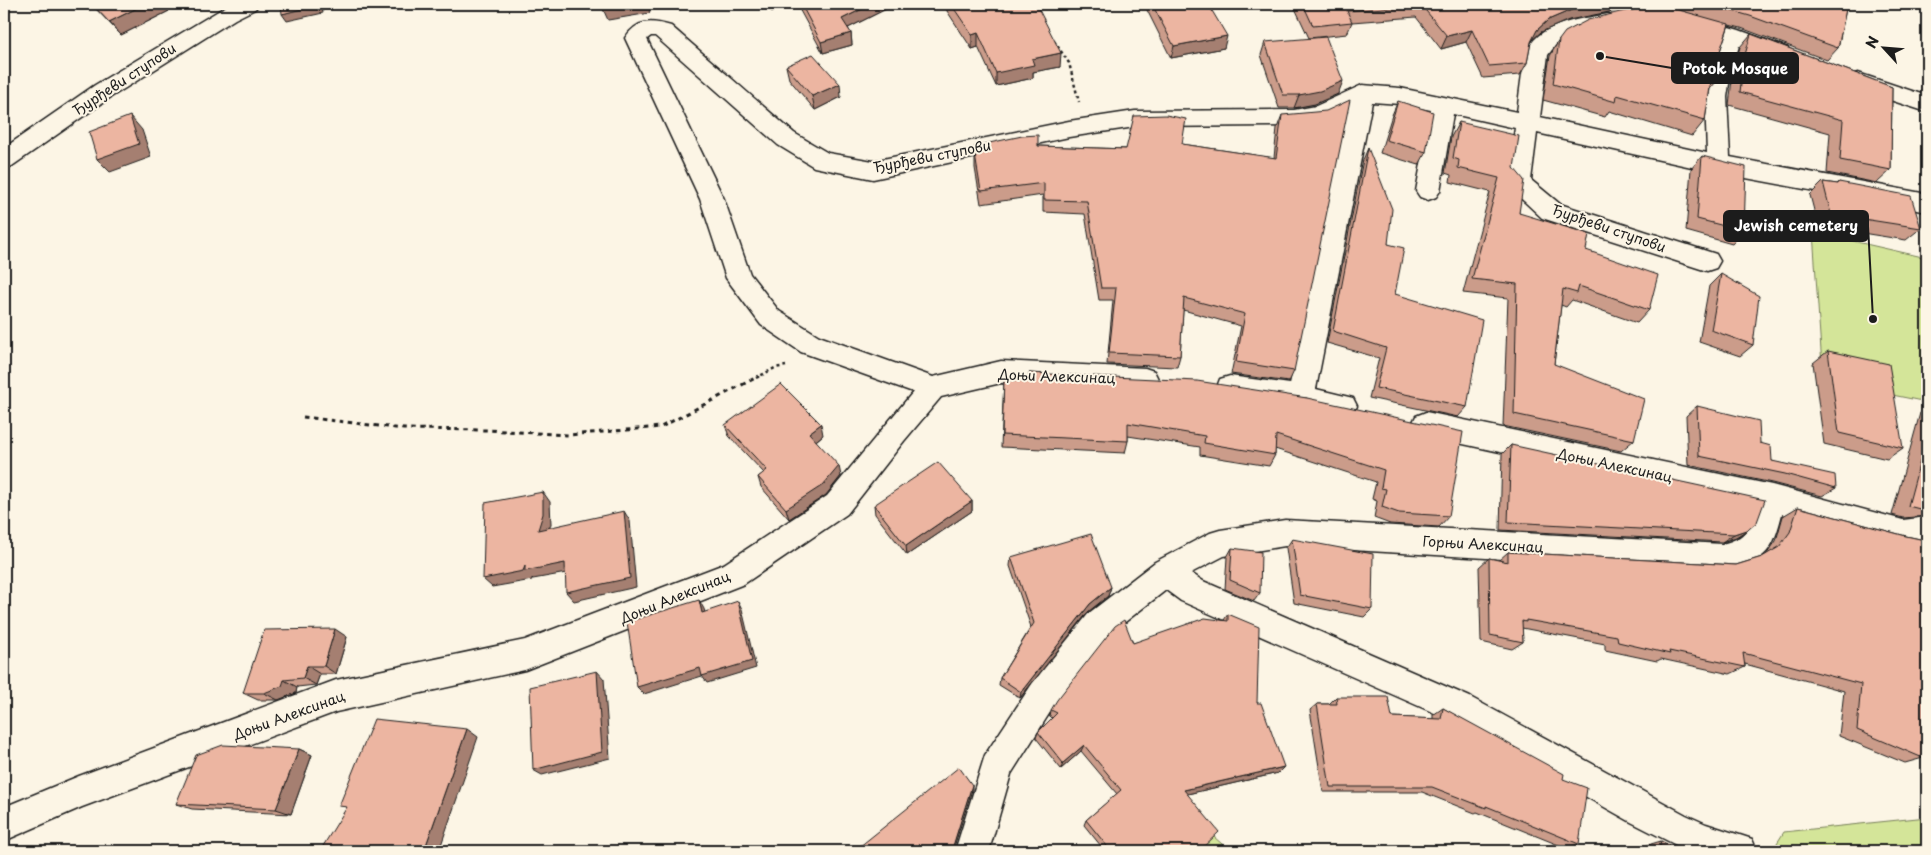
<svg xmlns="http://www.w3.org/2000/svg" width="1931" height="855" font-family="'Playpen Sans',sans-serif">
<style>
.green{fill:#d4e599;stroke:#78805a}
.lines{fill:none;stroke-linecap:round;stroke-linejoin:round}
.minor-casing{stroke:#1c1c1c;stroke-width:3}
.path-far1{stroke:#1c1c1c;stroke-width:2.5;stroke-dasharray:3 3;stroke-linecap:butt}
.path{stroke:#1c1c1c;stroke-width:3;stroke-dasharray:4.5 4.5;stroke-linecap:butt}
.minor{fill:#fcf5e5;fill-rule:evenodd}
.wall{fill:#cb9c8a;stroke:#1c1c1c}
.shaded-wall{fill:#a57f71;stroke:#1c1c1c}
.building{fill:#ecb5a1;stroke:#1c1c1c}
.labels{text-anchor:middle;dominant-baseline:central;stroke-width:4;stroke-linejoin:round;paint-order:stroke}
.street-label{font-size:14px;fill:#1c1c1c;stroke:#fcf5e5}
.leader{fill:none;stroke:#1c1c1c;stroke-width:2}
.callout-dot{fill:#1c1c1c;stroke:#fcf5e5;stroke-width:2}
.callout{fill:#1c1c1c;stroke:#1c1c1c;stroke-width:2}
.callout-label{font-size:15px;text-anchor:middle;font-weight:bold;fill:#fff}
</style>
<rect width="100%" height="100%" fill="#fcf5e5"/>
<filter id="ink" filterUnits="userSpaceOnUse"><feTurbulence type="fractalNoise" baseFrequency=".02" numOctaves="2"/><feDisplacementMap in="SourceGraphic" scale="10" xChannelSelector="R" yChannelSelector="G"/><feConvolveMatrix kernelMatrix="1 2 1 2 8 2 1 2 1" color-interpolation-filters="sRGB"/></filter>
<g filter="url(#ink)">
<!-- green -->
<path class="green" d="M 1813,232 L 1927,258 L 1927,402 L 1823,381 Z
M 1927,817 L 1927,851 L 1772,851 L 1784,832 Z
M 1214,837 L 1230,851 L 1198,851 Z"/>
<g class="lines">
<defs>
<path id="minor" d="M 230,4 L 259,4 L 255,9 L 235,19 L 111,97 L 12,166 L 4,169 L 4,148 L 95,85 Z
M 1621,4 L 1650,4 L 1739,30 L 1788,48 L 1791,53 L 1788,58 L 1780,61 L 1739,46 L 1731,71 L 1727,97 L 1730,157 L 1927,194 L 1927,212 L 1719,173 L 1537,133 L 1531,180 L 1560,204 L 1716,254 L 1720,261 L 1716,268 L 1707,271 L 1542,218 L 1511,189 L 1507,183 L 1515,128 L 1453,114 L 1440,191 L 1436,197 L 1428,200 L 1420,197 L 1416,191 L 1431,110 L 1400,104 L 1372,102 L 1316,389 L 1353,398 L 1357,406 L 1353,414 L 1343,418 L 1301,409 L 1230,398 L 1220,395 L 1217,387 L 1220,379 L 1230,376 L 1290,384 L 1347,110 L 1321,122 L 1294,126 L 1135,127 L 1069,137 L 873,179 L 814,167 L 778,145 L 655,36 L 651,36 L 647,39 L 724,199 L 750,274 L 779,311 L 819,336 L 933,377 L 1001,361 L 1145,368 L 1154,371 L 1158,379 L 1154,387 L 1145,390 L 1001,383 L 941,397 L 904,441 L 847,514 L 744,584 L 525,670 L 336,712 L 82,807 L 4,841 L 4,807 L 79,776 L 336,680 L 525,640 L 724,564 L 827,496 L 913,392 L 801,352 L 761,325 L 726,278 L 700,199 L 625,38 C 637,19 651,20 671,26 L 794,133 L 828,153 L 873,161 L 1069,121 L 1135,111 L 1294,110 L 1316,106 L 1362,85 L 1400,88 L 1517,112 C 1520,93 1521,73 1526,55 C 1534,23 1582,19 1608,14 L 1616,16 L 1619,21 L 1616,26 L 1574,35 L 1557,43 L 1548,55 L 1540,117 L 1707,153 L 1705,97 L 1709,71 L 1719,39 C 1700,33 1630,18 1621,4 Z
M 1858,73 L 1927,96 L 1927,112 L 1850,87 L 1847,81 L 1850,75 Z
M 1426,412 L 1772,485 L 1903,520 L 1927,517 L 1927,543 L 1903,546 L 1782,514 C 1771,558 1764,559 1722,572 L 1285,546 L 1224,556 L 1191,573 L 1203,581 L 1470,697 L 1686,815 L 1706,824 L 1752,839 L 1757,851 L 1690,851 L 1678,846 L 1631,822 L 1448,719 L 1181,601 L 1166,590 L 1111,633 L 1054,706 L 1011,774 L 989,851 L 955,851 L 985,755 L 1032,684 L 1089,613 L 1155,562 L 1210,533 L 1220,530 L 1285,520 L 1722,544 C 1747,537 1749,531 1755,507 L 1426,436 L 1416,432 L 1412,424 L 1416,416 Z"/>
</defs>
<!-- minor casing -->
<use href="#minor" class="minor-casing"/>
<!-- path-far1 -->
<path class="path-far1" d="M 1054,41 L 1069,63 L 1079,102
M 756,378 L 775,368 L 786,366"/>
<!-- path -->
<path class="path" d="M 303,417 L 404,429 L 488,430 L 568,435 L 661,427 L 759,376"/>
<!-- minor -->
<use href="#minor" class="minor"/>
</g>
<!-- wall -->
<path class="wall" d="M 91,4 L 164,4 L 169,11 L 121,35 Z
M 768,4 L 896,4 L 848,28 L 851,33 L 852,45 L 823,53 L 797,5 L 772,12 Z
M 946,4 L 1036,4 L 1060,67 L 1033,72 L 1033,78 L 996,86 L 978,47 L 972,49 L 947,11 Z
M 1144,4 L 1208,4 L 1224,48 L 1171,58 Z
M 1293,4 L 1627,4 L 1624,9 L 1569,20 L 1541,32 L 1531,42 L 1527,63 L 1520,75 L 1483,78 L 1466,42 L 1441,49 L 1416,17 L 1352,22 L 1347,34 L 1309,38 Z
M 1657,4 L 1847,4 L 1838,48 L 1827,60 L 1741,28 L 1729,25 L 1719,54 L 1716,82 L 1710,89 L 1705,120 L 1692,136 L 1609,111 L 1605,117 L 1543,100 L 1550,56 L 1559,40 L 1660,5 Z
M 1751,34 L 1892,87 L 1891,170 L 1877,183 L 1827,173 L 1830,133 L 1729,105 L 1733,71 L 1740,47 Z
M 1265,42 L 1338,94 L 1315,104 L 1294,108 L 1279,108 L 1261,55 Z
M 786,66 L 841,97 L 815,110 L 789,79 Z
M 1398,101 L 1426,152 L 1419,165 L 1380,153 L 1392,115 Z
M 1282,115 L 1294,371 L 1289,382 L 1231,374 L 1241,326 L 1183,310 L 1180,356 L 1177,367 L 1107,364 L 1113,300 L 1099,300 L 1085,214 L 1043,212 L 1043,195 L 981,204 L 975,168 L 975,146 L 1038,146 L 1126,149 L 1182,144 L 1274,158 L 1277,128 Z
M 1459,122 L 1514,168 L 1519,213 L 1586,250 L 1649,310 L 1637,323 L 1572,300 L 1566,307 L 1561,305 L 1554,364 L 1634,440 L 1621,451 L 1503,426 L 1508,298 L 1463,293 L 1490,192 L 1450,182 L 1451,175 L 1445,173 L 1451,137 Z
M 1368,148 L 1388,244 L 1395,294 L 1467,407 L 1458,417 L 1369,398 L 1379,358 L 1327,343 L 1363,160 Z
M 1702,156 L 1744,231 L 1732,244 L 1686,231 L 1691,169 Z
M 1823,182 L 1837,184 L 1839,182 L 1921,228 L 1906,240 L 1818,226 L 1810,195 Z
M 1721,274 L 1753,345 L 1740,356 L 1699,342 L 1709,286 Z
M 1828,351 L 1903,448 L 1887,459 L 1824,444 L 1813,363 Z
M 1029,373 L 1307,398 L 1449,516 L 1439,527 L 1390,524 L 1374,518 L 1377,501 L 1372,499 L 1376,482 L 1275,449 L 1275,455 L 1269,466 L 1200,455 L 1200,447 L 1128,436 L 1128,441 L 1125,453 L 1001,447 L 1004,380 L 1028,381 Z
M 1697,406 L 1760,443 L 1772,461 L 1836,488 L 1822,496 L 1772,483 L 1688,465 L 1686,416 Z
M 1927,408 L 1927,516 L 1903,518 L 1892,515 L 1920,413 Z
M 725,425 L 823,435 L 816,441 L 841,476 L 826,495 L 789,519 L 761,487 L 758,477 L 764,473 L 729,436 Z
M 1511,445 L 1749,529 L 1736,537 L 1722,542 L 1500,530 L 1502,454 Z
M 972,501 L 972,511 L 907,555 L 875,514 L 874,505 Z
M 1798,507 L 1906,536 L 1920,539 L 1927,538 L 1927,705 L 1923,758 L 1905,763 L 1839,736 L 1844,691 L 1745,664 L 1745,667 L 1730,674 L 1661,659 L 1657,661 L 1605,650 L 1605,644 L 1522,628 L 1523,642 L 1512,649 L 1481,642 L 1479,567 L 1489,558 L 1499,560 L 1508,552 L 1736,565 L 1762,557 L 1766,555 L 1776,541 L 1783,516 Z
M 1292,539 L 1372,609 L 1364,617 L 1294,603 L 1286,548 Z
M 1232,548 L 1260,593 L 1254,601 L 1225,589 L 1227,557 Z
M 1011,557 L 1111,587 L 1108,596 L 1088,612 L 1020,698 L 999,685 L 1000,678 L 1031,627 L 1010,566 Z
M 1228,614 L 1257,703 L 1278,773 L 1187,794 L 1199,851 L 1105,851 L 1084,825 L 1086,820 L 1117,794 L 1081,751 L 1061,769 L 1036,738 L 1038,732 L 1052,718 L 1050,716 L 1051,710 L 1133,643 L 1224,620 Z
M 347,637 L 336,674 L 320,674 L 316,685 L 297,687 L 296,693 L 278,700 L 258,700 L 243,693 Z
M 1336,697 L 1392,717 L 1433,719 L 1433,715 L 1443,708 L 1563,779 L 1579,844 L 1566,848 L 1477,812 L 1475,813 L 1422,792 L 1323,792 L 1310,710 L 1317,704 L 1329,704 Z
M 299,749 L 312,755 L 291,814 L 192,809 L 176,804 Z
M 1661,841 L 1680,851 L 1640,851 L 1641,847 Z"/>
<!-- shaded-wall -->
<path class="shaded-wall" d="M 145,4 L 164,4 L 169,11 L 121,35 L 109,22 Z
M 318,4 L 321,4 L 323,13 L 287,21 L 282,14 Z
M 632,4 L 648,4 L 650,13 L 608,20 L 603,9 Z
M 771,4 L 797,4 L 797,5 L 772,12 Z
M 872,4 L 896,4 L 844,30 L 842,19 Z
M 1595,4 L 1627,4 L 1624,9 L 1569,20 L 1541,32 L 1530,42 L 1537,30 L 1548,20 L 1576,8 Z
M 1472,30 L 1466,42 L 1441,49 L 1447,36 Z
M 851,33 L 852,45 L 823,53 L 821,42 Z
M 978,33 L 978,47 L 972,49 L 972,35 Z
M 1227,36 L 1224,48 L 1171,58 L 1174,46 Z
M 1061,53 L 1060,67 L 1033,72 L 1033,78 L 996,86 L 996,73 L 1032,59 Z
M 1343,81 L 1338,94 L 1315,104 L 1294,108 L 1299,95 Z
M 840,84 L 841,97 L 815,110 L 812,96 Z
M 130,116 L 142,130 L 151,157 L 110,172 L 97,159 Z
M 821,424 L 823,435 L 812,444 L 809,433 Z
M 839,466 L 841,476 L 826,495 L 789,519 L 786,509 Z
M 543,492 L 550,502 L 551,524 L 545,539 L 538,530 Z
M 972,501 L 972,511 L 907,555 L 906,546 Z
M 624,511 L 630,521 L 636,587 L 574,601 L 566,592 Z
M 1749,529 L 1736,537 L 1722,542 L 1734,534 Z
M 565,563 L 572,572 L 533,579 L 532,578 L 532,580 L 492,587 L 483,579 L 525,566 Z
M 1111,587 L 1108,596 L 1088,612 L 1020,698 L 1021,692 L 1090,604 Z
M 699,600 L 704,609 L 707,621 L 702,613 Z
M 738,601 L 742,609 L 756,668 L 707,683 L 702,676 L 644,694 L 637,687 Z
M 335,629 L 347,637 L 336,674 L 324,666 Z
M 307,666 L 320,674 L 316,685 L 303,678 Z
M 597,671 L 604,679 L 610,758 L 542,775 L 533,770 Z
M 284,680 L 297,687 L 296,693 L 278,700 L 264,693 Z
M 467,729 L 478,737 L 439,851 L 424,851 Z
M 1084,745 L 1081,751 L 1061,769 L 1063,763 Z
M 299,749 L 312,755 L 291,814 L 276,809 Z
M 1284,767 L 1278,773 L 1179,796 L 1184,790 Z
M 972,785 L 972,790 L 953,850 L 953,846 Z"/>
<!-- building -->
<path class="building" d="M 92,4 L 145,4 L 109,22 Z
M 281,4 L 318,4 L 318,5 L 282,14 Z
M 603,4 L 632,4 L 603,9 Z
M 801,4 L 872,4 L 842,19 L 851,33 L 821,42 Z
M 951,4 L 1036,4 L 1061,53 L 1032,59 L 1034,65 L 996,73 L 978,33 L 972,35 Z
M 1152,4 L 1208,4 L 1227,36 L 1174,46 Z
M 1303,4 L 1595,4 L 1576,8 L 1548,20 L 1537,30 L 1531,42 L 1527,63 L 1489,66 L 1472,30 L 1447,36 L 1421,5 L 1347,11 L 1352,22 L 1313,26 Z
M 1708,4 L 1847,4 L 1838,48 L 1750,16 Z
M 1661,5 L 1729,24 L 1719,54 L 1716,82 L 1711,81 L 1705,120 L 1617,95 L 1616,102 L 1553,84 L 1559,40 L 1565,32 L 1588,20 L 1620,12 Z
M 1751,34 L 1892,87 L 1891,170 L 1840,160 L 1843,120 L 1740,92 L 1744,58 Z
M 1326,37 L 1343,81 L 1320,91 L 1299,95 L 1283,95 L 1265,42 Z
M 813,54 L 840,84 L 812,96 L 786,66 Z
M 1350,100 L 1294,371 L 1236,362 L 1245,314 L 1184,298 L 1180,356 L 1109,353 L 1116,288 L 1101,288 L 1087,201 L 1044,200 L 1044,183 L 981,191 L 975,155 L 977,155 L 975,146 L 1022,136 L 1038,135 L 1038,146 L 1126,149 L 1134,116 L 1166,115 L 1186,119 L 1182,144 L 1276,158 L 1282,115 L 1326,111 Z
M 1398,101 L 1433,112 L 1426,152 L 1386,140 Z
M 130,116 L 139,144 L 97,159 L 89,132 Z
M 1459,122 L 1519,136 L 1514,168 L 1524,180 L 1519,213 L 1589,234 L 1586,250 L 1658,275 L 1649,310 L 1579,286 L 1577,293 L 1563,289 L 1554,364 L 1644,399 L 1634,440 L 1514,414 L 1517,284 L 1472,279 L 1499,178 L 1458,168 L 1459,160 L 1453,158 Z
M 1368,148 L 1392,209 L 1388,244 L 1404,248 L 1395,294 L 1482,320 L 1467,407 L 1376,388 L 1386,348 L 1333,331 Z
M 1702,156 L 1746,167 L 1744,231 L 1697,219 Z
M 1823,182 L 1838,184 L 1839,182 L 1911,196 L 1921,228 L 1831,214 Z
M 1721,274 L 1759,296 L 1753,345 L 1711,330 Z
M 1828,351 L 1889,364 L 1903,448 L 1839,433 Z
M 1029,373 L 1197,381 L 1307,398 L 1463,432 L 1449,516 L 1399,513 L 1382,507 L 1386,489 L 1381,488 L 1384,470 L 1276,435 L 1275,455 L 1204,443 L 1205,436 L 1128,423 L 1128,441 L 1002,435 L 1004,380 L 1029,381 Z
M 781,384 L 821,424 L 809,433 L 839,466 L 823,485 L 786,509 L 758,477 L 767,470 L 725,425 Z
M 1697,406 L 1759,421 L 1760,443 L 1771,446 L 1772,461 L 1835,475 L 1836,488 L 1785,474 L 1699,456 Z
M 1927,435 L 1927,508 L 1920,509 L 1908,506 Z
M 1511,445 L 1765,500 L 1757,522 L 1749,529 L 1734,534 L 1508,522 Z
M 938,462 L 972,501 L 906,546 L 874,505 Z
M 543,492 L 543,514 L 538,530 L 624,511 L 630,578 L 566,592 L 565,563 L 525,571 L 525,566 L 523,571 L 483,579 L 485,503 Z
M 1798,507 L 1906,536 L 1920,539 L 1927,538 L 1927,696 L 1923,758 L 1857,730 L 1861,684 L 1743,653 L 1745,667 L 1669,651 L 1670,654 L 1618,642 L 1617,636 L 1526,620 L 1526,622 L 1522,621 L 1523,642 L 1490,635 L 1489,558 L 1508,562 L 1508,552 L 1736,565 L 1762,557 L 1779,547 L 1790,532 Z
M 1091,534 L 1111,587 L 1090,604 L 1021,692 L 1000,678 L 1034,623 L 1011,557 Z
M 1292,539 L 1373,554 L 1372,609 L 1300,595 Z
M 1232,548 L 1261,552 L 1260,593 L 1230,580 Z
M 699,600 L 702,613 L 738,601 L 752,661 L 702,676 L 700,668 L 637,687 L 627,622 Z
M 1228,614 L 1259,627 L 1257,703 L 1261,703 L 1284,767 L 1184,790 L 1219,832 L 1199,851 L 1111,851 L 1086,820 L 1121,790 L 1084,745 L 1063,763 L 1038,732 L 1057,713 L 1051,710 L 1057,700 L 1115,626 L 1124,620 L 1133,643 L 1205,618 L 1228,621 Z
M 335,629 L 324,666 L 307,666 L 303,678 L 284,680 L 282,686 L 264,693 L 243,693 L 264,630 Z
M 597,671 L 602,752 L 533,770 L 530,687 Z
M 1336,697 L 1388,697 L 1392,717 L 1441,719 L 1443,708 L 1564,774 L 1563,779 L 1587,788 L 1579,844 L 1486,806 L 1486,808 L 1432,787 L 1330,787 L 1317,704 L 1337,704 Z
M 374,719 L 467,729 L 424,851 L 320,851 L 347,807 L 339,806 Z
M 223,745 L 299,749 L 276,809 L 176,804 L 196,755 Z
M 959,767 L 972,785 L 953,846 L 955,849 L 952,851 L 854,851 Z
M 1661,841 L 1680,851 L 1659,851 Z"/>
</g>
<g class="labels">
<!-- street labels -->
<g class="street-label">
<text transform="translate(124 79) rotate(-33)">Ђурђеви ступови</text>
<text transform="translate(932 156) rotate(-11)">Ђурђеви ступови</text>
<text transform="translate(1609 228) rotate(19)">Ђурђеви ступови</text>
<text transform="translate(1057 376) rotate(2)">Доњи Алексинац</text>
<text transform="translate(1615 465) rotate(12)">Доњи Алексинац</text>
<text transform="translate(1483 544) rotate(3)">Горњи Алексинац</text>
<text transform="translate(675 597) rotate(-22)">Доњи Алексинац</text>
<text transform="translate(289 715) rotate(-20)">Доњи Алексинац</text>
</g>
</g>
<!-- callouts -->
<path class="leader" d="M1600 56L1672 68M1873 319L1868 226"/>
<g class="callout-dot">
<circle cx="1600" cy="56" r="5"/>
<circle cx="1873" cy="319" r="5"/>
</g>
<g class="callout">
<rect x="1672" y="53" width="126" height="30" rx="5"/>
<rect x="1724" y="211" width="144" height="30" rx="5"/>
</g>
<g class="callout-label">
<text x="1735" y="74">Potok Mosque</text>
<text x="1796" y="231">Jewish cemetery</text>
</g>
<!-- margin -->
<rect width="1931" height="855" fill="none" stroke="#fcf5e5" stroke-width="20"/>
<rect x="10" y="10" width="1911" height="835" fill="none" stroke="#1c1c1c" stroke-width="2" filter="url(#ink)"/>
<!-- north arrow -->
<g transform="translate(1884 48) rotate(296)" stroke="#fcf5e5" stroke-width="4" paint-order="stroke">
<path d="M0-4L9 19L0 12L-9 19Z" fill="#1c1c1c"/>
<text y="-8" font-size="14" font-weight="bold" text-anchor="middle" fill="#1c1c1c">N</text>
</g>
</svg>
